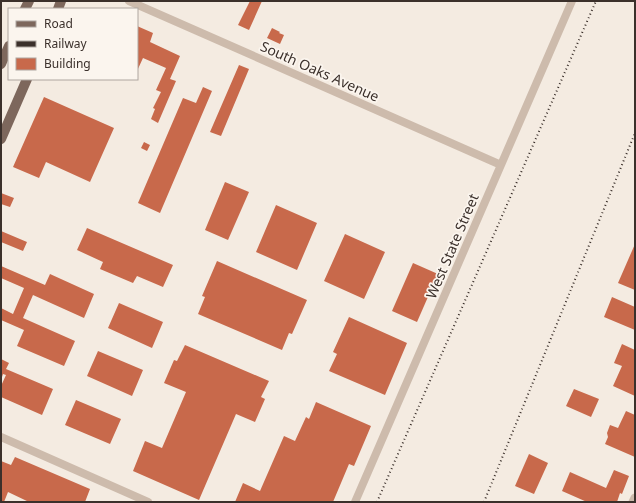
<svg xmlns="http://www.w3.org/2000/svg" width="636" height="503" font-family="'Noto Sans',sans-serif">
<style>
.building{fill:#c8694b}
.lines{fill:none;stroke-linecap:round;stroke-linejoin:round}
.minor{stroke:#cdbbac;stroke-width:8}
.tertiary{stroke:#cdbbac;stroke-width:9}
.primary{stroke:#7d675c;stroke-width:10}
.rail{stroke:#3b302b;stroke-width:2;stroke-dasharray:1 3;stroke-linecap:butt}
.labels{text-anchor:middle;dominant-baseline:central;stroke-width:3.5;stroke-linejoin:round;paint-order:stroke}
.street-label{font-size:14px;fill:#3b302b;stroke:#fbf5ee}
</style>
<rect width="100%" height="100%" fill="#f4ebe1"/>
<!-- building -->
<path class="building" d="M 250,1 L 262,1 L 249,30 L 238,25 Z
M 137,26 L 153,33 L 150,42 L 180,56 L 170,79 L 176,81 L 158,123 L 151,119 L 155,109 L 153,108 L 161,92 L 156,90 L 166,68 L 143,58 L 137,71 Z
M 272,28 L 280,32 L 279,33 L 284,35 L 280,44 L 267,38 Z
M 239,65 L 249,69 L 221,136 L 210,132 Z
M 203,87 L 212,91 L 160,213 L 138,203 L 183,98 L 196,103 Z
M 44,97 L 114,128 L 90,182 L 46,162 L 39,178 L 13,167 Z
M 144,142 L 150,145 L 147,151 L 141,148 Z
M 225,182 L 249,192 L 228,240 L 205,230 Z
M 1,193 L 14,198 L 10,207 L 1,204 Z
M 276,205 L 317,223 L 297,270 L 256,252 Z
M 87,228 L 173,265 L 163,287 L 137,276 L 133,283 L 100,269 L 103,262 L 77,250 Z
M 1,231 L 27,242 L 23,251 L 1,242 Z
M 345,234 L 385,252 L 364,299 L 324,281 Z
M 635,244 L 635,290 L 618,283 Z
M 217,261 L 307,300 L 292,334 L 289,333 L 282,350 L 198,314 L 205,297 L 202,296 Z
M 413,263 L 438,274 L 417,322 L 392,311 Z
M 1,266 L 45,285 L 50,274 L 94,294 L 84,318 L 33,295 L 23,318 L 75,341 L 64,366 L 17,346 L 24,330 L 1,320 L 1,308 L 13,314 L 24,288 L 1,278 Z
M 612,297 L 635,307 L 635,330 L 604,317 Z
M 119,303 L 163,322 L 152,348 L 108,328 Z
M 349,317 L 407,343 L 385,395 L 329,371 L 337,354 L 333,352 Z
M 622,344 L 635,350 L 635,396 L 613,386 L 622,366 L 614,363 Z
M 185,345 L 269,381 L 261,397 L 265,399 L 255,422 L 236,414 L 199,500 L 133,471 L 145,441 L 162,448 L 186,392 L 164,383 L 174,360 L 177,361 Z
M 98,351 L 143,370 L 132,396 L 87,376 Z
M 1,359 L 9,363 L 6,369 L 53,389 L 42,415 L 1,397 L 1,386 L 6,375 L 3,374 L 1,380 Z
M 574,389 L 599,399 L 591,417 L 566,406 Z
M 76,400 L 121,419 L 110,444 L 65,425 Z
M 316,402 L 371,426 L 354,466 L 349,464 L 333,502 L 235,502 L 243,483 L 260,491 L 284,436 L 295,441 L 306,417 L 309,419 Z
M 626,411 L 635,415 L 635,457 L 605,444 L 608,437 L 607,433 L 610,425 L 618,428 Z
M 529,454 L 548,463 L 534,494 L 515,486 Z
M 15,457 L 90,489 L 85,502 L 29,502 L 8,492 L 4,502 L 1,502 L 1,461 L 11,465 Z
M 614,470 L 629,476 L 622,494 L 620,493 L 617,502 L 587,502 L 562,491 L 570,472 L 606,488 Z"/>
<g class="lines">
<!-- minor -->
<path class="minor" d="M 129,1 L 501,165
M 1,437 L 148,502
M 355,502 L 572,1"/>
<!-- tertiary -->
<path class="tertiary" d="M 633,502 L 635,498"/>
<!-- primary -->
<path class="primary" d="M 25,9 L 29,1
M 58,9 L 61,1
M 1,64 L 9,46
M 1,139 L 27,79"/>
<!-- rail -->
<path class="rail" d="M 377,502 L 596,1
M 484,502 L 635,133"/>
</g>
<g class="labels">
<!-- street labels -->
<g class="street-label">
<text transform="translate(320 71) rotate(24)">South Oaks Avenue</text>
<text transform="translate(452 246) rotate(-67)">West State Street</text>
</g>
</g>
<!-- border -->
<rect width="636" height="503" fill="none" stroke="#3b302b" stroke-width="4"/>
<!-- legend -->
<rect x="8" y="8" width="130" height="72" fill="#fbf5ee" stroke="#aea6a0"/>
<rect x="16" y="21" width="20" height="6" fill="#7d675c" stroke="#aea6a0"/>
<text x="44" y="28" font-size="12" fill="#3b302b">Road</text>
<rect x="16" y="41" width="20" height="6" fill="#3b302b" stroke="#aea6a0"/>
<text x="44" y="48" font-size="12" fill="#3b302b">Railway</text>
<rect x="16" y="58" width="20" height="12" fill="#c8694b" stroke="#aea6a0"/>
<text x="44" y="68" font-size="12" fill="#3b302b">Building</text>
</svg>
